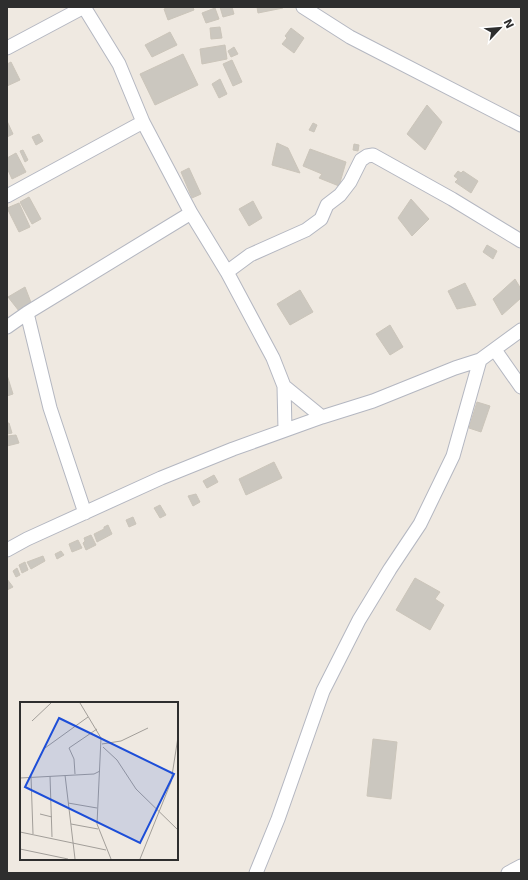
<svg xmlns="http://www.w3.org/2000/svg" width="528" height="880" font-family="'DejaVu Sans',sans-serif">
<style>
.building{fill:#cbc7bf;stroke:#cbc5ba}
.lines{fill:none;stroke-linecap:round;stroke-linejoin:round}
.street-casing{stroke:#b4b7c1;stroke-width:15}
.street{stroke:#fff;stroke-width:13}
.inset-road{fill:none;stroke:#a29e99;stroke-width:1}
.view{fill:#1d4ed8;fill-opacity:0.15;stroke:#1d4ed8;stroke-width:2}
.inset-edge{fill:none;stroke:#2e2e2e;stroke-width:2}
</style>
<rect width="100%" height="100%" fill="#efe9e1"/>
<!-- building -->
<path class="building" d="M 169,7 L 193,7 L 194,10 L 168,20 L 164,9 Z
M 220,7 L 232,7 L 234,14 L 223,17 Z
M 257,7 L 283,7 L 283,8 L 258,13 Z
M 215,8 L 219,19 L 206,23 L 202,13 Z
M 220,27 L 222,38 L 211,39 L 210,28 Z
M 291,28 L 304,38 L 294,53 L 282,44 L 287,38 L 285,36 Z
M 170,32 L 177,45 L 152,57 L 145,45 Z
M 225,45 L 227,59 L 202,64 L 200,49 Z
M 234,47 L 238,54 L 231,57 L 228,51 Z
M 183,54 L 198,85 L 155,105 L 140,74 Z
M 232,60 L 242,82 L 233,86 L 223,64 Z
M 11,62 L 20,80 L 7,86 L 7,64 Z
M 220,79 L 227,94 L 219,98 L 212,84 Z
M 427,105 L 442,122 L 425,150 L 407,134 Z
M 7,121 L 13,134 L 7,137 Z
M 313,123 L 317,125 L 314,132 L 309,130 Z
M 39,134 L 43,141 L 36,145 L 32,137 Z
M 277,143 L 288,148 L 300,173 L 272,165 Z
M 354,144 L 359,145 L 358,151 L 353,150 Z
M 310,149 L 346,162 L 339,186 L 319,178 L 322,174 L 303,166 Z
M 23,150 L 28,160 L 25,162 L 20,151 Z
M 16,153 L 26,172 L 12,179 L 7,168 L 7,158 Z
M 189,168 L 201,194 L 192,198 L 181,172 Z
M 458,171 L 461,173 L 463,171 L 478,181 L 471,193 L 455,182 L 458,179 L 454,176 Z
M 29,197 L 41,219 L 32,224 L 20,202 Z
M 411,199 L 429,219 L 412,236 L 398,218 Z
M 253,201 L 262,218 L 249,226 L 239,209 Z
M 19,203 L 30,227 L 19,232 L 7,208 Z
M 487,245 L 497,251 L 493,259 L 483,252 Z
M 515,279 L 521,289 L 521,298 L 502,315 L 493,299 Z
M 465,283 L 476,305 L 457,309 L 448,291 Z
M 25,287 L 32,305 L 19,311 L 8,297 Z
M 300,290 L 313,312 L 290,325 L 277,304 Z
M 390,325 L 403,347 L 390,355 L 376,334 Z
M 7,375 L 13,394 L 7,396 Z
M 477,402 L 490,406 L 481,432 L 469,428 Z
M 7,423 L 9,423 L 12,433 L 7,434 Z
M 16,435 L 19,443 L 7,446 L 7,436 Z
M 274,462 L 282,478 L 246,495 L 239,479 Z
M 214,475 L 218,482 L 207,488 L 203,481 Z
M 196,494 L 200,502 L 193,506 L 188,496 Z
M 160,505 L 166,515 L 160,518 L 154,508 Z
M 133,517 L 136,524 L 129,527 L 126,520 Z
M 108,525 L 112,534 L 97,542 L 94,534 L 104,529 L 104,527 Z
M 91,535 L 96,545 L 86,550 L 83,543 L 85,541 L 84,538 Z
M 78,540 L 82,548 L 72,552 L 69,544 Z
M 61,551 L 64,555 L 57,559 L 55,554 Z
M 43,556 L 45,561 L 31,569 L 27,562 Z
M 25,562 L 28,570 L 22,573 L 19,565 Z
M 17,568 L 20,575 L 16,577 L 13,571 Z
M 415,578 L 440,592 L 435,599 L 444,605 L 430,630 L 396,610 Z
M 7,579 L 13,587 L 7,590 Z
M 373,739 L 397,742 L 391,799 L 367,796 Z"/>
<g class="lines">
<defs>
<path id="street" d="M 84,7 L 119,64 L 143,122 L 191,213 L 227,272 L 273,358 L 284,386 L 322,417
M 303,7 L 350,37 L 521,125
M 7,48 L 84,7
M 7,196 L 143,122
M 227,272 L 250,255 L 306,230 L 321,219 L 327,205 L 340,195 L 350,182 L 361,160 L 367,156 L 373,155 L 452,199 L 521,241
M 27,313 L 50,408 L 85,513
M 7,327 L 27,313 L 191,213
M 495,350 L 521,387
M 284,386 L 285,430
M 7,550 L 27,539 L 161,478 L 233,449 L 322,417 L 373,401 L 455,368 L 480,360 L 521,330
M 256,873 L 278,819 L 323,691 L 359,620 L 390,569 L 420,524 L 453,456 L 480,360
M 508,873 L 521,866"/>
</defs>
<!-- street casing -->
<use href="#street" class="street-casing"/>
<!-- street -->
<use href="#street" class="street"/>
</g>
<!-- overview -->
<g transform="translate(20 702)">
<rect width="158" height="158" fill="#efe9e1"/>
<path class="inset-road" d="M 60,1 L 81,36 L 77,122 L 91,157M 12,19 L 31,1M 82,42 L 101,39 L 128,26M 83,45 L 97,58 L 116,87 L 158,128M 25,46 L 68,15M 55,72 L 54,57 L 49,46 L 77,27M 45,73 L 55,157M 11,74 L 13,132M 30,74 L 32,135M 0,76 L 74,72 L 80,69M 48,101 L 77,106M 20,112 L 32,115M 51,122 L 78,127M 0,130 L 86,148M 0,147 L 48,157M 120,157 L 151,80 L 158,35"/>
<path class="view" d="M 39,16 L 154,72 L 120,141 L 5,85 Z"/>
<rect width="158" height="158" class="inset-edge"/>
</g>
<!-- border -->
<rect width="528" height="880" fill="none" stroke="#2e2e2e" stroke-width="16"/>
<!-- north arrow -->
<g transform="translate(500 28) rotate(64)" stroke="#ffffff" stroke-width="3" paint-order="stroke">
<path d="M0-3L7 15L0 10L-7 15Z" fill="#2e2e2e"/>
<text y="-6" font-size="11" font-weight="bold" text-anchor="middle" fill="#2e2e2e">N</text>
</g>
</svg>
